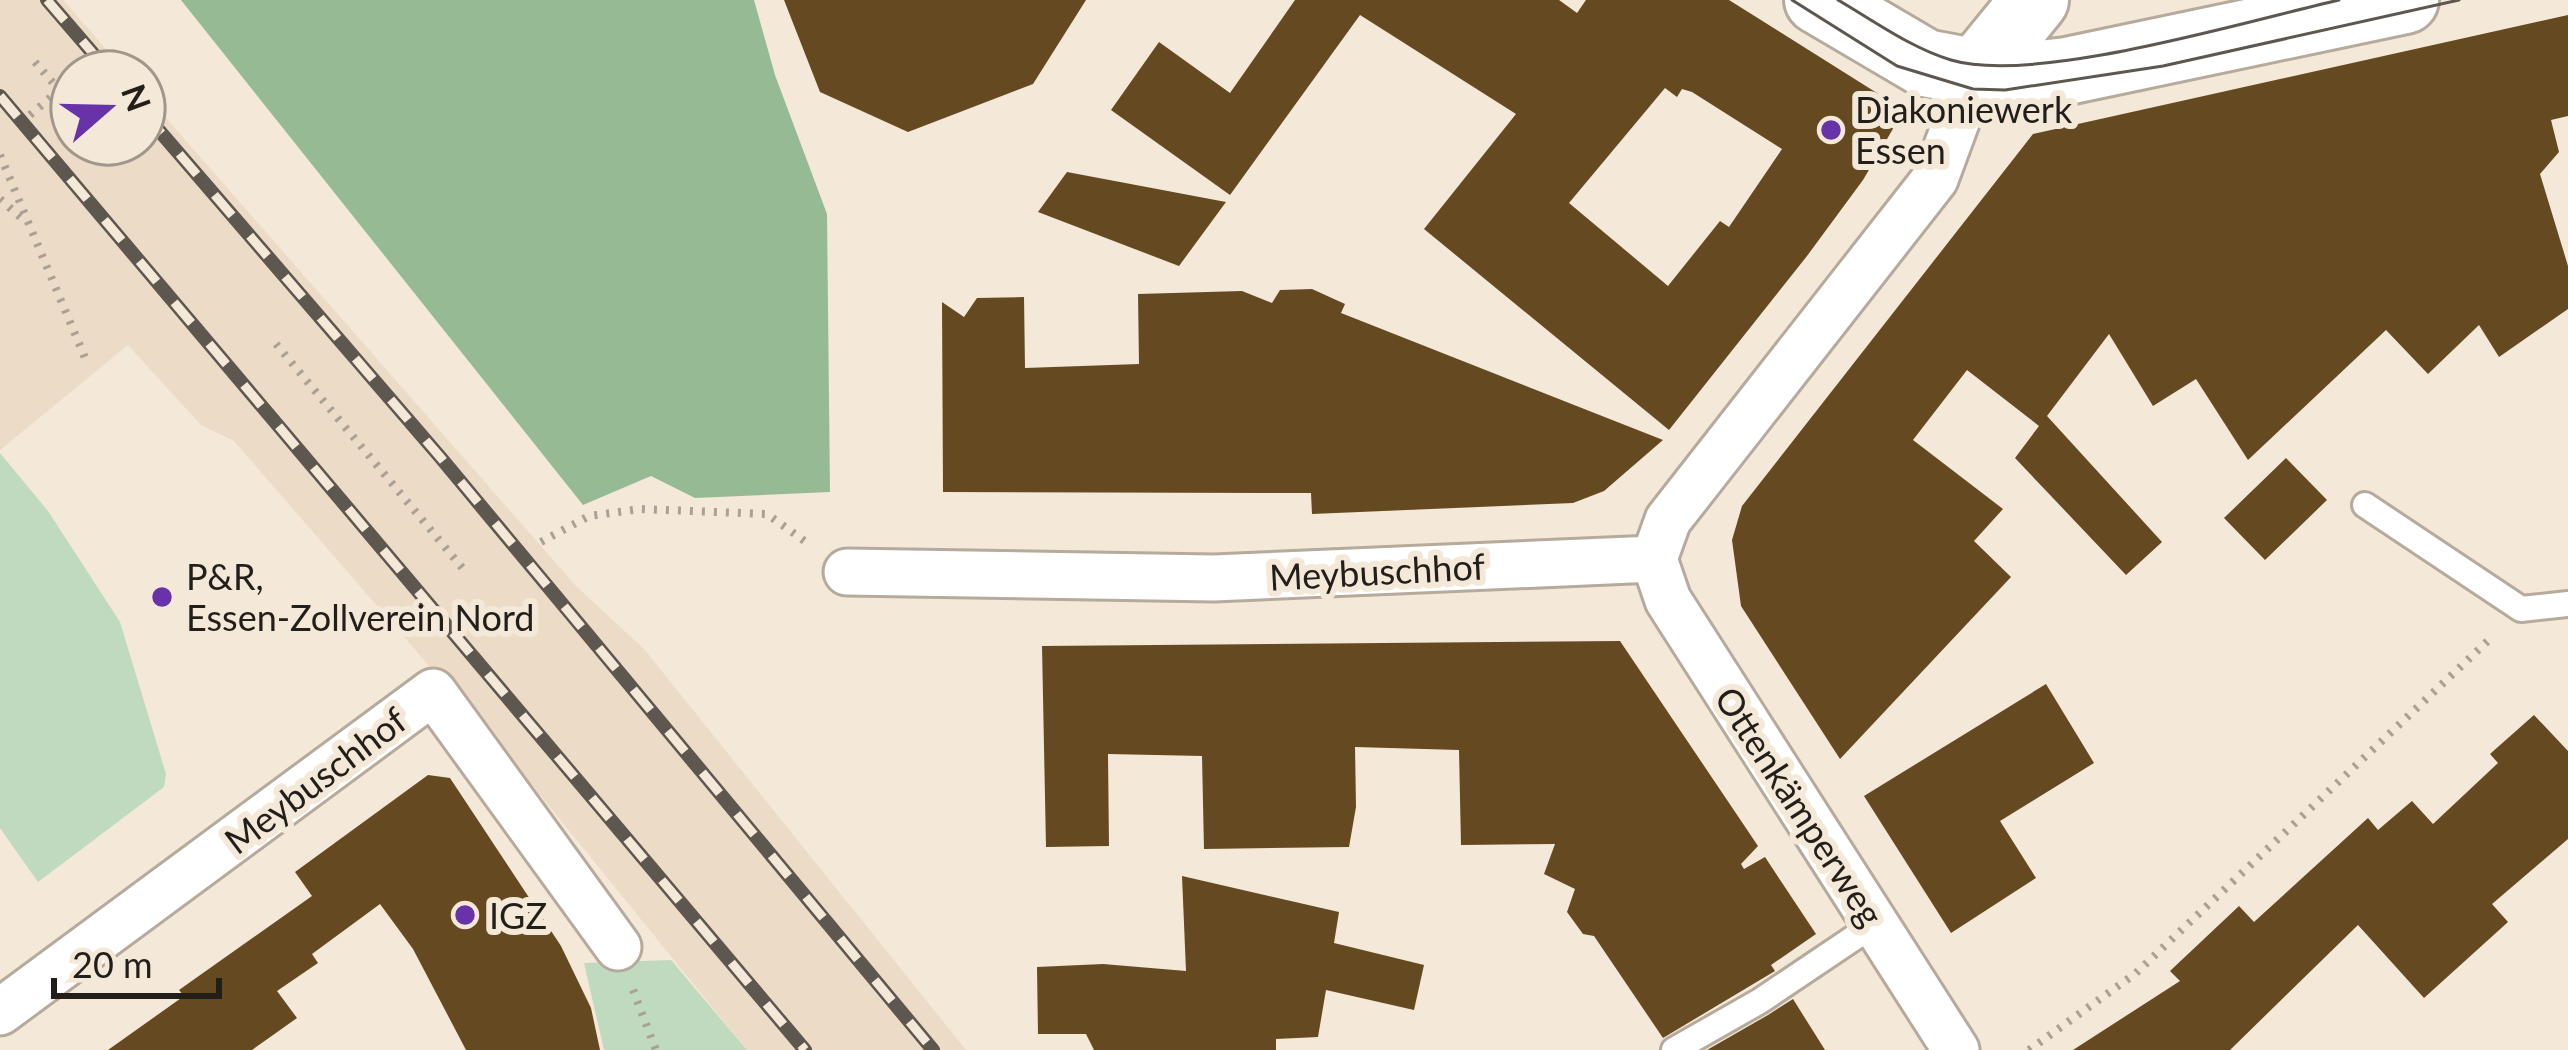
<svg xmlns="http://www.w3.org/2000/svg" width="2568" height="1050" font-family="Lato,sans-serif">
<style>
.built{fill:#ecdbc6}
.green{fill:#c0dabf}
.forest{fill:#96bb94}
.building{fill:#654920;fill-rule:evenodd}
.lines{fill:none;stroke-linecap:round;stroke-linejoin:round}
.lane-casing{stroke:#b5aa9b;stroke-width:30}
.street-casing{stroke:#b5aa9b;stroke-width:51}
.secondary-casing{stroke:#b5aa9b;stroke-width:72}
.path{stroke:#aaa194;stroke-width:8;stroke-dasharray:3 9;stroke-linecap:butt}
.lane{stroke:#fff;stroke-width:24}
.street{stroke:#fff;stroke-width:45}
.secondary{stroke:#fff;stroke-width:66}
.tram{stroke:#5d574f;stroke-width:3}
.rail-casing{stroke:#5d574f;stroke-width:14}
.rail{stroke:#f4e8d8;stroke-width:9;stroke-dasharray:27;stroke-linecap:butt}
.poi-dot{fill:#6832a9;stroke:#f4e8d8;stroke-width:4.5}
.labels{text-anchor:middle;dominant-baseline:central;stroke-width:12;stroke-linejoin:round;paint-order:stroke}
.poi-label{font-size:36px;fill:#221e19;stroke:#f4e8d8;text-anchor:start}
.street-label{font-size:36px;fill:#221e19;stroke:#f4e8d8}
</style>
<rect width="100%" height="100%" fill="#f4e8d8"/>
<!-- built -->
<path class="built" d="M 0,0 L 63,0 L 126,72 L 72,72 L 72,144 L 144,144 L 144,93 L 576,586 L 644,649 L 966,1050 L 747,1050 L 524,775 L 234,441 L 201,425 L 128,345 L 0,450 Z"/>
<!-- green -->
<path class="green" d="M 0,453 L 48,511 L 120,622 L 166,774 L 164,787 L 38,882 L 0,828 Z
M 671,960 L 747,1050 L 604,1050 L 584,963 Z"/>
<!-- forest -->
<path class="forest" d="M 181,0 L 754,0 L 775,75 L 827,214 L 830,492 L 695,498 L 651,476 L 583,505 Z"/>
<!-- building -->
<path class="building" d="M 784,0 L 1086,0 L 1033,84 L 908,132 L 820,92 Z
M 1295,0 L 1559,0 L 1577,13 L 1586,0 L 1729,0 L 1904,110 L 1863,180 L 1807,256 L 1669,430 L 1424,229 L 1516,114 L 1360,15 L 1230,195 L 1111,110 L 1159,42 L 1230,93 ZM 1665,88 L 1677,97 L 1682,89 L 1692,92 L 1782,149 L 1729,227 L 1720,221 L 1668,286 L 1569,203 Z
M 2568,15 L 2568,116 L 2551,120 L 2559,152 L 2540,174 L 2568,266 L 2568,309 L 2499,357 L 2479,325 L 2428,374 L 2386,330 L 2248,460 L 2196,379 L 2153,406 L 2109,334 L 2047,416 L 2162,542 L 2126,575 L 2015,458 L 2039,426 L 1967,370 L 1913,440 L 2003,509 L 1974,541 L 2011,577 L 1840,759 L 1741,606 L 1732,540 L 1742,506 L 2033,134 Z
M 1067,172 L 1226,202 L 1179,266 L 1038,212 Z
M 1312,289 L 1345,304 L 1341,313 L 1663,440 L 1604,491 L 1573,503 L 1312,514 L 1311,493 L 943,492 L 942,302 L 964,317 L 977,298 L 1024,297 L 1025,368 L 1139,364 L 1138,294 L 1242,291 L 1272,303 L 1280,290 Z
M 2286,458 L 2327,500 L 2265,560 L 2224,518 Z
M 1620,641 L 1758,846 L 1741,864 L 1744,869 L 1765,857 L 1816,934 L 1771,965 L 1775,971 L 1663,1038 L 1594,936 L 1583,934 L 1567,912 L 1575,889 L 1544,874 L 1555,844 L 1461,845 L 1459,750 L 1355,747 L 1356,807 L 1349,847 L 1204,849 L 1202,756 L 1108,754 L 1109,846 L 1046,847 L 1042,646 Z
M 2046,684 L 2094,763 L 2000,821 L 2036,878 L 1951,933 L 1864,796 Z
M 2534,715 L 2568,751 L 2568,839 L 2492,904 L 2508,922 L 2424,998 L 2358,925 L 2230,1050 L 2073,1050 L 2180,981 L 2170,971 L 2239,906 L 2254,922 L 2368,818 L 2378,830 L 2412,801 L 2433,824 L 2498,763 L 2490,754 Z
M 428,775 L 450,778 L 561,946 L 591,1008 L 600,1050 L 466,1050 L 413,949 L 380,904 L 312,954 L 318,963 L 277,991 L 297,1018 L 252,1050 L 108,1050 L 184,996 L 179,990 L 312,896 L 295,872 Z
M 1182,876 L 1339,912 L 1334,943 L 1424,965 L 1414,1010 L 1326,990 L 1318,1037 L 1276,1039 L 1276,1050 L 1094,1050 L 1086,1034 L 1038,1034 L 1037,967 L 1103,964 L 1186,971 Z
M 1793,999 L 1825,1050 L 1707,1050 L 1768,1015 Z"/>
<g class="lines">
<defs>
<path id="lane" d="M 2365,505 L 2521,609 L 2568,604
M 1674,1050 L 1760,1001 L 1876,923"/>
<path id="street" d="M 847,572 L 1214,578 L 1654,559
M 0,1012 L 433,692 L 618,947
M 1956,1050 L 1668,600 L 1654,559 L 1668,520 L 1935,179 L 1973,76"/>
<path id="secondary" d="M 1818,0 L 1925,63 L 2004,78 L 2067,71 L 2405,0
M 1973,76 L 2035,0"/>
</defs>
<!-- lane casing -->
<use href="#lane" class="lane-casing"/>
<!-- street casing -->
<use href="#street" class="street-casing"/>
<!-- secondary casing -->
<use href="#secondary" class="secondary-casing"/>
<!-- path -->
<path class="path" d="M 35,62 L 59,90
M 80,72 L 86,67
M 30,115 L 72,79
M 0,155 L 88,365
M 0,199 L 26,222
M 276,344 L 464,570
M 541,542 L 589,516 L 640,509 L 767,514 L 810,545
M 633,990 L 656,1050
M 2029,1050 L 2136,973 L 2493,636"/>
<!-- lane -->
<use href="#lane" class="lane"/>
<!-- street -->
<use href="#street" class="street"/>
<!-- secondary -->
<use href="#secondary" class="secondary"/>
<!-- tram -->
<path class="tram" d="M 1792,0 L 1897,66 L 1973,89 L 2005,90 L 2163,66 L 2459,0
M 1838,0 C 1874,21 1911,48 1951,60 C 2036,85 2247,21 2339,0"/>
<defs>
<path id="rail" d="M 47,0 L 109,72
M 0,96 L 805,1050
M 144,113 L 441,458 L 933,1050"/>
</defs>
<!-- rail casing -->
<use href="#rail" class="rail-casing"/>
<!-- rail -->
<use href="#rail" class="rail"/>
</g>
<!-- markers -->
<g class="poi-dot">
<circle cx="1831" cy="130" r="12"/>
<circle cx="162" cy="597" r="12"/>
<circle cx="465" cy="915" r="12"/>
</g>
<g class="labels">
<!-- poi labels -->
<g class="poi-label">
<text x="1855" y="109">Diakoniewerk<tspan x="1855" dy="41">Essen</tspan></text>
<text x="186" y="576">P&amp;R,<tspan x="186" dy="41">Essen-Zollverein Nord</tspan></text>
<text x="489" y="915">IGZ</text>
</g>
<!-- street labels -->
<g class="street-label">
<text transform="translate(1377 571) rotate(-3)">Meybuschhof</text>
<text transform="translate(315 780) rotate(-37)">Meybuschhof</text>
<text transform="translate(1800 806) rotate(57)">Ottenkämperweg</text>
</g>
</g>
<!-- north arrow -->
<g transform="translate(108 108) rotate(70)"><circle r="57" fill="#f4e8d8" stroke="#a0978c" stroke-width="3"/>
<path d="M0-9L21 45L0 30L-21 45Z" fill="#6832a9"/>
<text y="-18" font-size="33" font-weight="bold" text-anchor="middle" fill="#221e19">N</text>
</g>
<!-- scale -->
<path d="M54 978v18h165v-18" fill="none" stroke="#221e19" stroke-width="6"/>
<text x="72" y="978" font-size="36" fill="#221e19" stroke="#f4e8d8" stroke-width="9" paint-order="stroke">20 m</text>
</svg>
